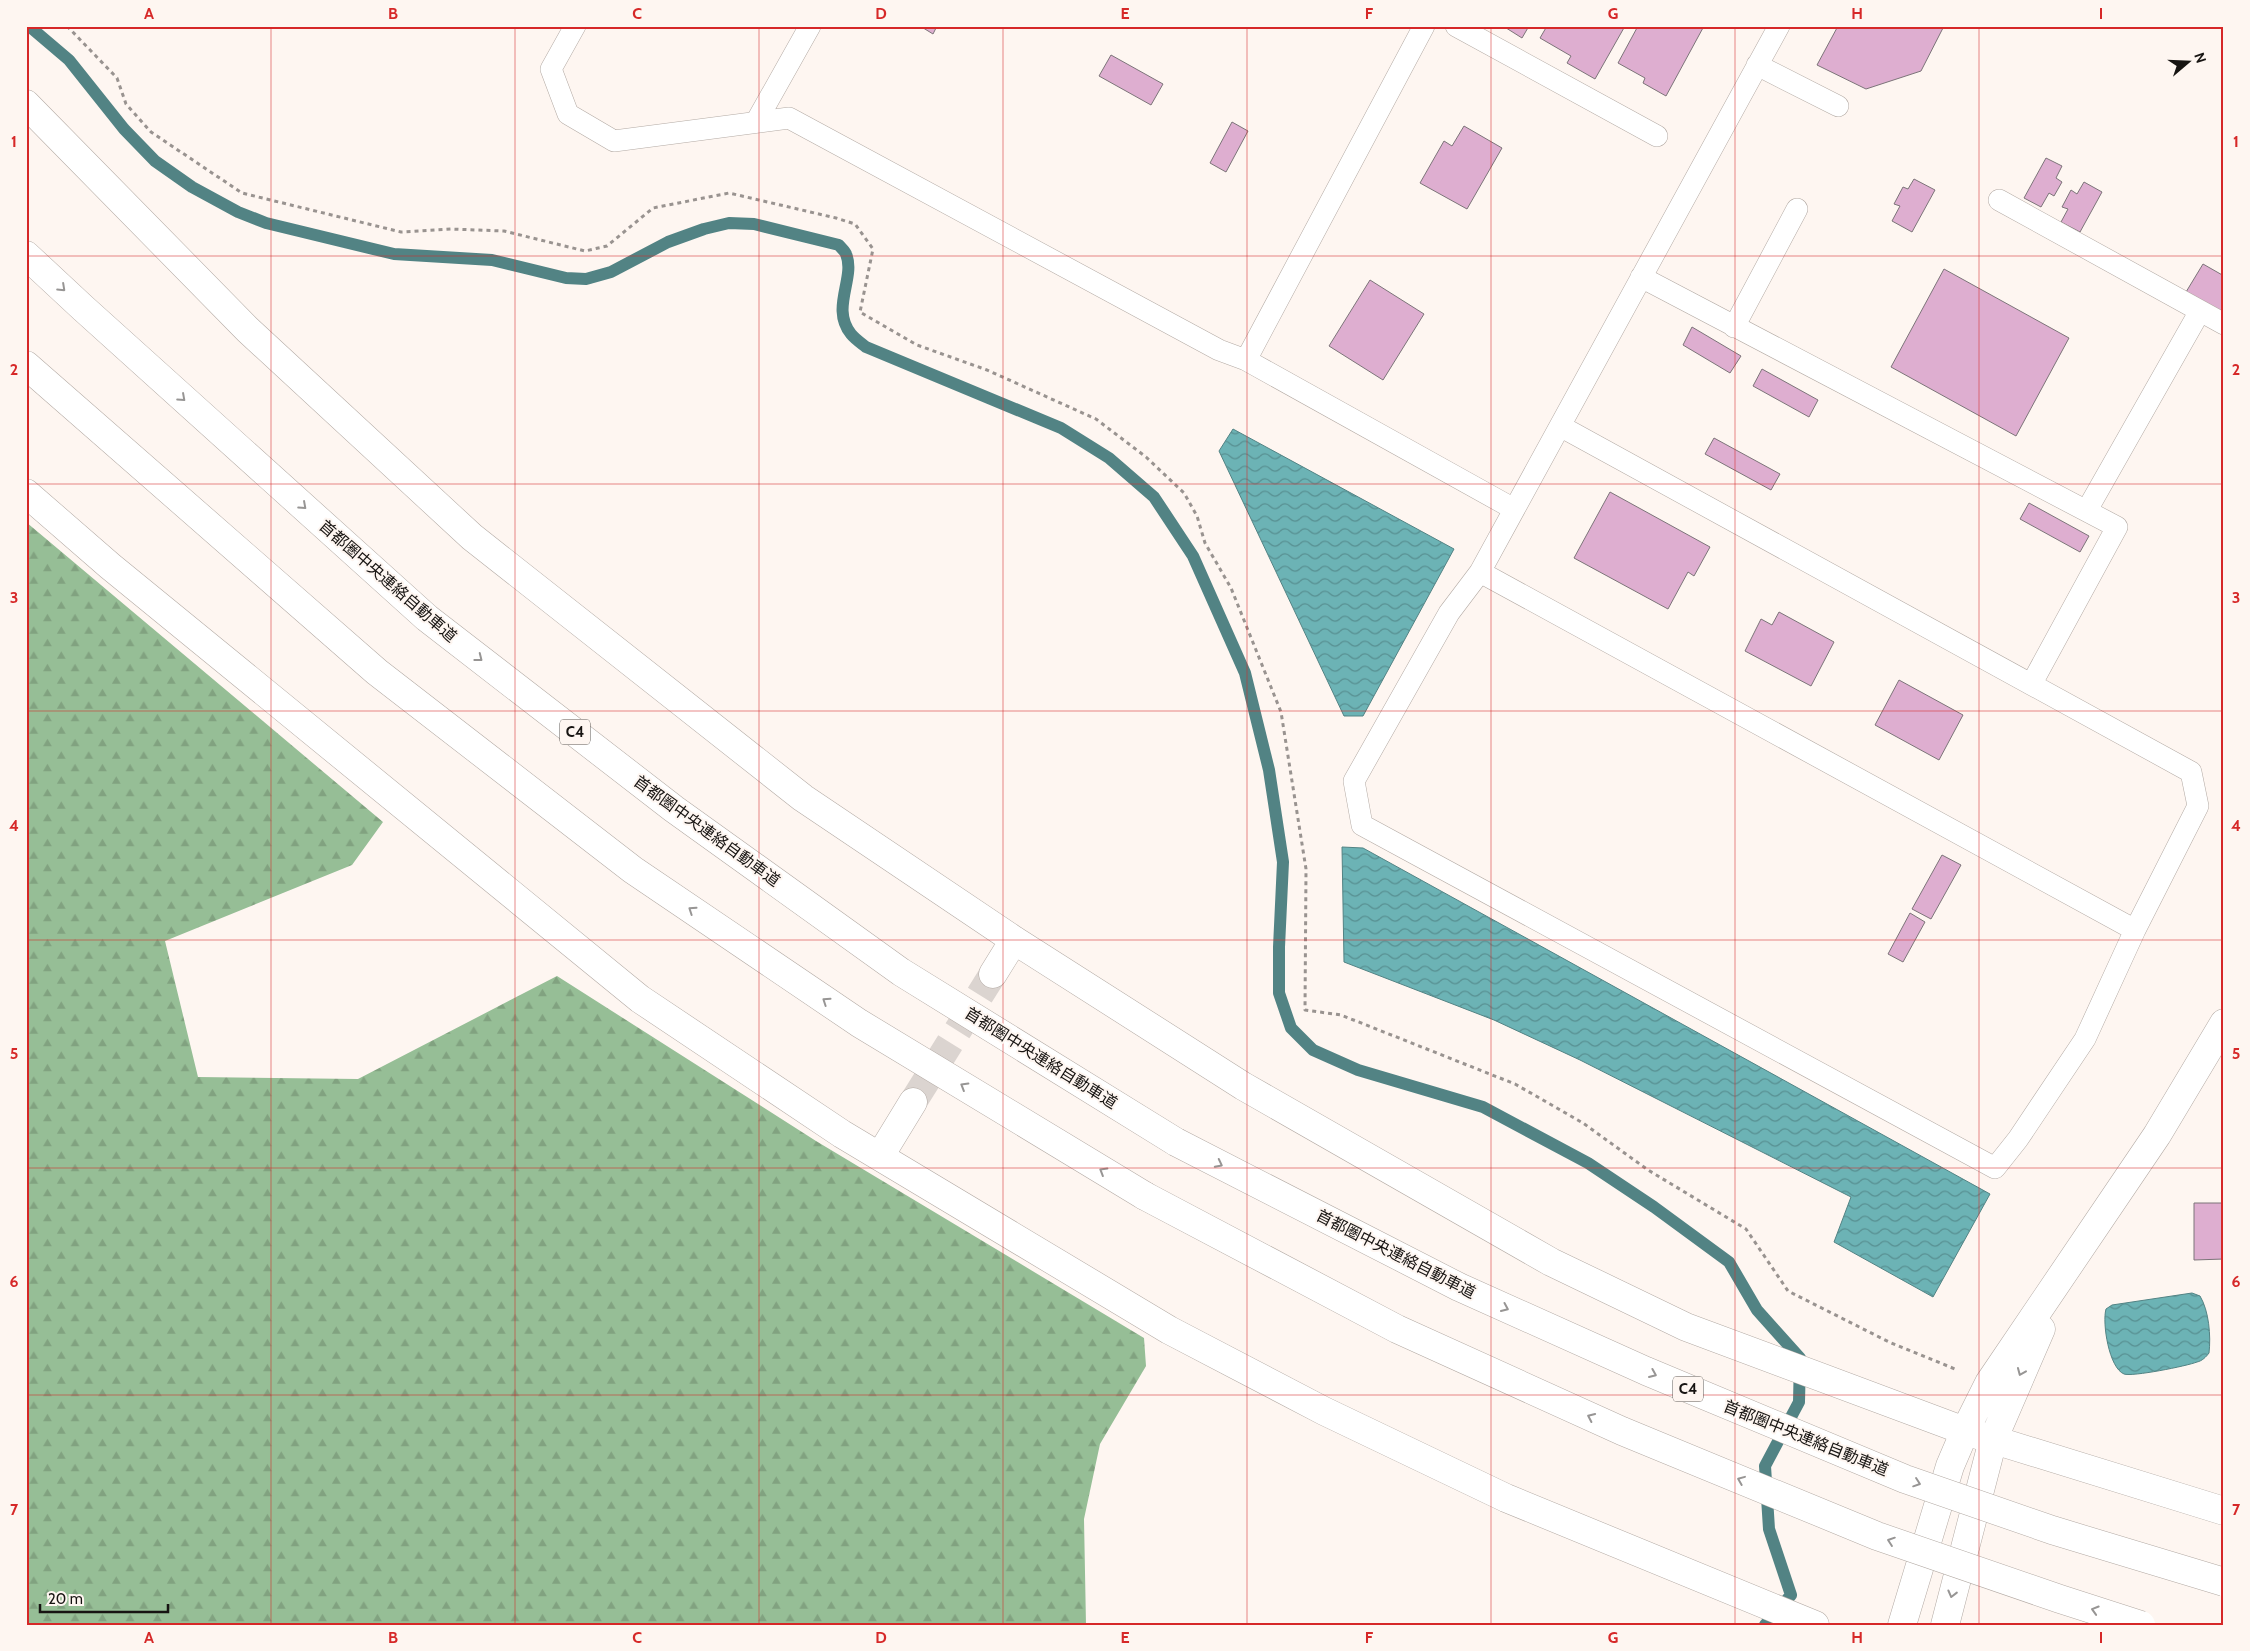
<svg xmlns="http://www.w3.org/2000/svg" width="2250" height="1651" font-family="Cabin,'Noto Sans JP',sans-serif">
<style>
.forest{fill:url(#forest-firs)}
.water{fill:url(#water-waves);stroke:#528384}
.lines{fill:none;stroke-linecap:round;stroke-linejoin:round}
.stream{stroke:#528384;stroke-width:12}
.building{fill:#deaed0;stroke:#7c7479}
.minor-tunnel{stroke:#dbd4d0;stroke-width:28;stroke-dasharray:28 14;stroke-linecap:butt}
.service-casing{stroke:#b3aaa4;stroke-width:22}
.minor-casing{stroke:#b3aaa4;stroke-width:29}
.tertiary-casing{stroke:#b3aaa4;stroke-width:29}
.motorway-casing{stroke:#b3aaa4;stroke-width:29}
.path{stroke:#999390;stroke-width:3;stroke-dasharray:4 4;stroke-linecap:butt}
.service{stroke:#fff;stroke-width:21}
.minor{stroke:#fff;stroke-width:28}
.tertiary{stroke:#fff;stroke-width:28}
.motorway{stroke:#fff;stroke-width:28}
.motorway-bridge-casing{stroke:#b3aaa4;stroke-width:29;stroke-linecap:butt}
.motorway-bridge{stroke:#fff;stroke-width:28}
.oneway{stroke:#979594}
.grid{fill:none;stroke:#d62828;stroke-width:1;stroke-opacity:0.55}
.labels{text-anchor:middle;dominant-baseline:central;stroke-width:4;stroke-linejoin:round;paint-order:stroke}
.shield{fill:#fef6f1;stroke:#5c5855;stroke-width:1}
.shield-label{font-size:15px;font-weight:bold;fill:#171412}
.street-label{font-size:16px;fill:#171412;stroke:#fef6f1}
.neatline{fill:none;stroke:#d62828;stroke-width:2}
.grid-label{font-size:16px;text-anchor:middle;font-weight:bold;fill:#d62828}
</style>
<defs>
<pattern id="forest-firs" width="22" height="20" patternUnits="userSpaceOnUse" patternTransform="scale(1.25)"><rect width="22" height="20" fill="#96be96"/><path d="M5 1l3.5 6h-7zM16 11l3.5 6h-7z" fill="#81a280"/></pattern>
<pattern id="water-waves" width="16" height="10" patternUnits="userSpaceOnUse" patternTransform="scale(1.25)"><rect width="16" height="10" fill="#6cb3b5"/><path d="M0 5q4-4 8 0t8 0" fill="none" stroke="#589092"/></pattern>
</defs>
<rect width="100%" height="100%" fill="#fef6f1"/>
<!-- forest -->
<path class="forest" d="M 26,522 L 383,822 L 352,865 L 165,941 L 198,1077 L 358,1079 L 557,976 L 816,1141 L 1144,1338 L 1146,1366 L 1100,1444 L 1084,1519 L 1086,1625 L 26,1625 Z"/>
<!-- water -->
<path class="water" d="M 1233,429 L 1454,549 L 1363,716 L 1344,716 L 1219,451 Z
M 1342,847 L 1363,848 L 1990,1194 L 1933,1297 L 1834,1242 L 1851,1197 L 1580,1060 L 1494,1020 L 1344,962 Z
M 2192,1293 L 2200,1296 C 2209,1311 2211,1336 2209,1353 C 2206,1357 2202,1361 2197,1362 C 2187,1366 2132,1377 2124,1374 C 2109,1368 2102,1323 2106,1309 L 2112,1305 Z"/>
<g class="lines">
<!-- stream -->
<path class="stream" d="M 29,26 L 69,60 L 124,129 L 155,161 L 192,187 L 238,212 L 266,223 L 394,254 L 492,260 L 566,278 L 586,279 L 611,272 L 668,242 L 704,229 L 729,223 L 754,224 L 839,245 C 841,248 845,251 846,254 C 856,278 830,308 851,334 C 855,339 861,343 866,347 L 1061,428 L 1109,458 L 1154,497 L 1193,556 L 1245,673 L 1269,770 L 1283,862 L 1279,947 L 1279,993 L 1291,1028 L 1313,1050 L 1358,1070 L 1483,1107 L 1588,1163 L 1654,1207 L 1729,1262 L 1757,1310 L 1800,1358 L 1799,1402 L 1765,1466 L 1769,1529 L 1791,1595 L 1765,1625"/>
</g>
<!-- building -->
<path class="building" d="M 920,26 L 937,26 L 933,34 Z
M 1503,26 L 1529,26 L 1522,38 Z
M 1547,26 L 1625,26 L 1595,79 L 1567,63 L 1571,56 L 1540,38 Z
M 1638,26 L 1704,26 L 1666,96 L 1643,83 L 1645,78 L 1618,63 Z
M 1838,26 L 1944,26 L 1921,71 L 1866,89 L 1817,65 Z
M 1111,55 L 1163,84 L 1151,105 L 1099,76 Z
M 1232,122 L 1248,131 L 1226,172 L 1210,163 Z
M 1464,126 L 1502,148 L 1467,209 L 1420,183 L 1444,141 L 1452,146 Z
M 2046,158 L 2062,166 L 2056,178 L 2062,182 L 2054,196 L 2049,193 L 2041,207 L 2024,198 Z
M 1914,179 L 1935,190 L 1912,232 L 1892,221 L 1900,206 L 1894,204 L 1903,187 L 1908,189 Z
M 2084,182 L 2102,192 L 2080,232 L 2061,222 L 2068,209 L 2062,207 L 2071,190 L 2077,194 Z
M 2203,264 L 2224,276 L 2224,310 L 2222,313 L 2186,292 Z
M 1944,269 L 2069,338 L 2016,436 L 1891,367 Z
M 1370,280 L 1424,314 L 1383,380 L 1329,346 Z
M 1692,327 L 1741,356 L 1730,373 L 1683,345 Z
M 1762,369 L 1818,400 L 1809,417 L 1753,386 Z
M 1714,438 L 1780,474 L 1771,490 L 1705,454 Z
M 1610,492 L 1710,547 L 1694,576 L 1688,572 L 1668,609 L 1574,558 Z
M 2029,503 L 2089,536 L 2080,552 L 2020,519 Z
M 1779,612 L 1834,642 L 1811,686 L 1745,651 L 1761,619 L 1772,625 Z
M 1899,680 L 1963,715 L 1939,760 L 1875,725 Z
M 1942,855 L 1961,865 L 1931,919 L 1912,909 Z
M 1910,913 L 1925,922 L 1903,962 L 1888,954 Z
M 2194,1203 L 2224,1203 L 2224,1259 L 2194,1260 Z"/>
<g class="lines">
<!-- minor-tunnel -->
<path class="minor-tunnel" d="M 913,1102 L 993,974"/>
<defs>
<path id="service" d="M 575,26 L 551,69 L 568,114 L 614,141 L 789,118 L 1219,350 L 1246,360
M 1424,26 L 1246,360 L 1514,509
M 1456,26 L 1657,136
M 1779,26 L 1480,572 L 2135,930
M 1757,65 L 1838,106
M 756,122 L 810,26
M 1999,200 L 2224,324
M 1641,277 L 2117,527 L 2032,683
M 1734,327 L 1797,209
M 2087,510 L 2200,311
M 1480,572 L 1449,613 L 1354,781 L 1362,825 L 1995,1168 L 2018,1139 L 2085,1039 L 2135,930 L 2198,806 L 2191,772 L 1560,426"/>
<path id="minor" d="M 26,104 L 248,330 L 472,537 L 803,798 L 1014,940 L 1243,1086 L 1551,1262 L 1686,1327 L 1965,1431 L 2224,1511
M 26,493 L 110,566 L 640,999 L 842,1134 L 1169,1330 L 1324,1411 L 1506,1498 L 1815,1625
M 993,974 L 1014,940
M 880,1156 L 913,1102"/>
<path id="tertiary" d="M 1902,1625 L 1950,1466 L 1965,1431 L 1989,1383 L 2157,1135 L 2224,1023
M 1945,1625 L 1993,1440 L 2041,1329"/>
<path id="motorway" d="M 26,255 L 83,308 L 427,618 L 674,809 L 901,972 L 1176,1142
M 26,365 L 377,672 L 633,870 L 859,1023 L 1145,1196"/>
</defs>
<!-- service casing -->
<use href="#service" class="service-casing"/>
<!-- minor casing -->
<use href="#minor" class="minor-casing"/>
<!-- tertiary casing -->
<use href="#tertiary" class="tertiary-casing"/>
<!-- motorway casing -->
<use href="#motorway" class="motorway-casing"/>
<!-- path -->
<path class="path" d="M 67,26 L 117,78 L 126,104 L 151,132 L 242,193 L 401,232 L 451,229 L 504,231 L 585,251 L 607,246 L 653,208 L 729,193 L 836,218 L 855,224 L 873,249 L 860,312 L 917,345 L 987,370 L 1096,419 L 1146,457 L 1184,493 L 1197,516 L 1205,543 L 1231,588 L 1281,712 L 1306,869 L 1305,1010 L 1341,1015 L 1515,1084 L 1583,1123 L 1648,1170 L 1746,1229 L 1788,1291 L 1889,1342 L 1955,1369"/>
<!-- service -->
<use href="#service" class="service"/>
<!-- minor -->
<use href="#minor" class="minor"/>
<!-- tertiary -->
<use href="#tertiary" class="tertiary"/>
<!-- motorway -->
<use href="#motorway" class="motorway"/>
<defs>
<path id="motorway-bridge" d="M 1176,1142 L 1459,1287 L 1646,1371 L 1905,1479 L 2052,1530 L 2224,1582
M 1145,1196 L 1397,1329 L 1622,1431 L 1877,1536 L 2060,1599 L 2141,1625"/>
</defs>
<!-- motorway-bridge casing -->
<use href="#motorway-bridge" class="motorway-bridge-casing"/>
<!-- motorway-bridge -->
<use href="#motorway-bridge" class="motorway-bridge"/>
</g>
<!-- one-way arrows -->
<defs><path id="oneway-chevron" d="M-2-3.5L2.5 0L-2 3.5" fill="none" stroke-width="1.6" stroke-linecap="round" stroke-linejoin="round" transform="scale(1.25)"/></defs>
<g class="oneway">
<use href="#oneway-chevron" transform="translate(62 288) rotate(43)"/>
<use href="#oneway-chevron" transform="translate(182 398) rotate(42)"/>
<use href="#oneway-chevron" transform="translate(303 506) rotate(42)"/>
<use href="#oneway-chevron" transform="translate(479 658) rotate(38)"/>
<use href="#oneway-chevron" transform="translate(692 910) rotate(-146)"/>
<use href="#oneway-chevron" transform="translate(826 1001) rotate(-146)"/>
<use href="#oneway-chevron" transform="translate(964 1086) rotate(-149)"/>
<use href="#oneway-chevron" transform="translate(1219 1164) rotate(27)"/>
<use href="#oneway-chevron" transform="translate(1103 1171) rotate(-149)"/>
<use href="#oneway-chevron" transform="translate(1505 1308) rotate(24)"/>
<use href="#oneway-chevron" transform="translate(2021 1372) rotate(113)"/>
<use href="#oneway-chevron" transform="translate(1653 1374) rotate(23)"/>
<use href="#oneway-chevron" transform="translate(1591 1417) rotate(-155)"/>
<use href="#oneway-chevron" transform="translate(1741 1480) rotate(-158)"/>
<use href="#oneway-chevron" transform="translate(1917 1483) rotate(19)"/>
<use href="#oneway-chevron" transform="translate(1891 1541) rotate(-161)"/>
<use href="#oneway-chevron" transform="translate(1952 1594) rotate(104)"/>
<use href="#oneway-chevron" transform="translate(2095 1610) rotate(-163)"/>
</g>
<!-- grid -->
<path class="grid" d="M 271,26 L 271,1625M 515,26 L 515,1625M 759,26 L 759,1625M 1003,26 L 1003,1625M 1247,26 L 1247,1625M 1491,26 L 1491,1625M 1735,26 L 1735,1625M 1979,26 L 1979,1625M 26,256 L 2224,256M 26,484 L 2224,484M 26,711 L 2224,711M 26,940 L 2224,940M 26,1168 L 2224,1168M 26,1395 L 2224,1395"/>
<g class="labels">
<!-- shield labels -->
<g class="shield">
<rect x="560" y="719.5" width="30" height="25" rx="4"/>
<rect x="1673" y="1376.5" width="30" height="25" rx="4"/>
</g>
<g class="shield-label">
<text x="575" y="732">C4</text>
<text x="1688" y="1389">C4</text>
</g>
<!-- street labels -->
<g class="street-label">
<text transform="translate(388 581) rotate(41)">首都圏中央連絡自動車道</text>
<text transform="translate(707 831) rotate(36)">首都圏中央連絡自動車道</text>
<text transform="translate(1041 1058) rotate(32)">首都圏中央連絡自動車道</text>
<text transform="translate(1396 1254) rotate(27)">首都圏中央連絡自動車道</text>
<text transform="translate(1806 1438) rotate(22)">首都圏中央連絡自動車道</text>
</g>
</g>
<!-- border -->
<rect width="2250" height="1651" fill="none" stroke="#fef6f1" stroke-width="55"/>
<!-- north arrow -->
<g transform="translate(2188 62) rotate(71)" stroke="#fef6f1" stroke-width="4" paint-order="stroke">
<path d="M0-4L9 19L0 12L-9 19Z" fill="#171412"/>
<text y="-8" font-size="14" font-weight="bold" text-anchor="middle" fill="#171412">N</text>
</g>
<!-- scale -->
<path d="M40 1604v8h128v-8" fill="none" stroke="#171412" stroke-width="2.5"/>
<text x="48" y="1604" font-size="15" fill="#171412" stroke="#fef6f1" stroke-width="4" paint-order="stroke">20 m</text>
<rect x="28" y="28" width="2194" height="1596" class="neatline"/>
<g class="grid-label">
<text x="149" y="19">A</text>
<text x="393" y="19">B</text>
<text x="637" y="19">C</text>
<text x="881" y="19">D</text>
<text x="1125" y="19">E</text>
<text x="1369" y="19">F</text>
<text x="1613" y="19">G</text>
<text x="1857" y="19">H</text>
<text x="2101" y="19">I</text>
<text x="14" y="147">1</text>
<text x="2236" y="147">1</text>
<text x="14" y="375">2</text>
<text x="2236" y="375">2</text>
<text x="14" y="603">3</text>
<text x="2236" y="603">3</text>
<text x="14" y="831">4</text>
<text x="2236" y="831">4</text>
<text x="14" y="1059">5</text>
<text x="2236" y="1059">5</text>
<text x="14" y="1287">6</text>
<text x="2236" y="1287">6</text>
<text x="14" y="1515">7</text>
<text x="2236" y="1515">7</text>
<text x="149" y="1643">A</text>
<text x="393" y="1643">B</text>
<text x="637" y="1643">C</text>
<text x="881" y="1643">D</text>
<text x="1125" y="1643">E</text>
<text x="1369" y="1643">F</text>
<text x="1613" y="1643">G</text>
<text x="1857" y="1643">H</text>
<text x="2101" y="1643">I</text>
</g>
</svg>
